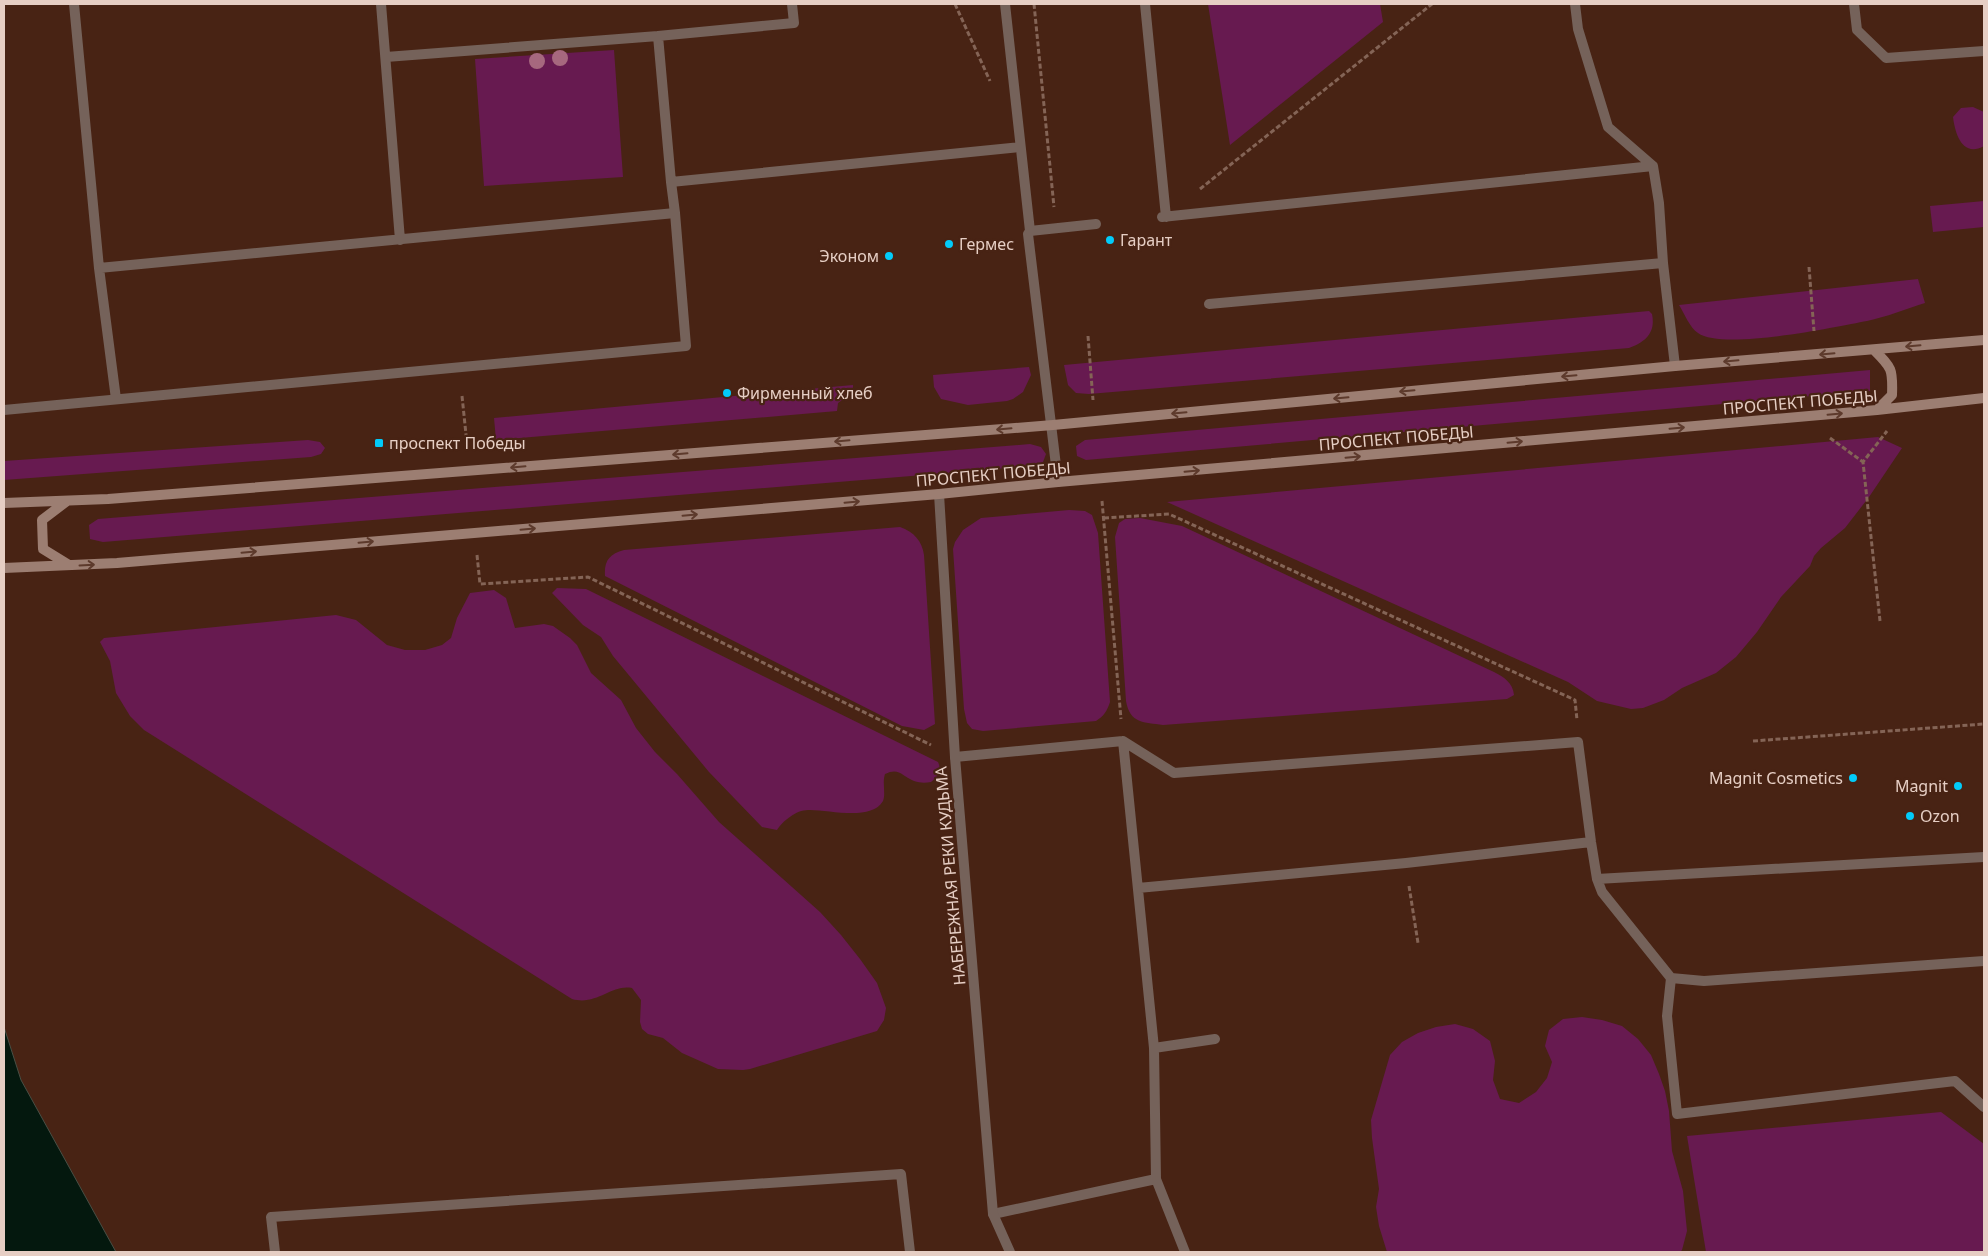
<svg xmlns="http://www.w3.org/2000/svg" width="1988" height="1256" font-family="'Noto Sans',sans-serif">
<style>
.green{fill:#671a50}
.water{fill:#04180e;stroke:#484f45}
.lines{fill:none;stroke-linecap:round;stroke-linejoin:round}
.path{stroke:#846456;stroke-width:3;stroke-dasharray:5 2.5;stroke-linecap:butt}
.service{stroke:#75625a;stroke-width:10}
.minor{stroke:#75625a;stroke-width:10}
.secondary{stroke:#9c7e72;stroke-width:10}
.tree{fill:#a6687e}
.oneway{stroke:#5d3a2c}
.poi-dot{fill:#02cbf9;stroke:#482314;stroke-width:2}
.labels{text-anchor:middle;dominant-baseline:central;stroke-width:4.5;stroke-linejoin:round;paint-order:stroke}
.poi-label{font-size:16px;fill:#e6cec4;stroke:#482314;text-anchor:start}
.street-label{font-size:16px;fill:#e6cec4;stroke:#482314}
</style>
<rect width="100%" height="100%" fill="#482314"/>
<!-- green -->
<path class="green" d="M 1208,4 L 1380,4 L 1383,22 L 1230,145 Z
M 614,50 L 623,177 L 484,186 L 475,59 Z
M 1973,107 L 1984,112 L 1984,146 C 1962,158 1955,133 1953,117 L 1961,108 Z
M 1984,201 L 1984,227 L 1933,232 L 1930,206 Z
M 1918,279 L 1925,303 C 1906,309 1886,317 1867,321 C 1835,327 1723,351 1698,333 C 1690,328 1684,313 1679,305 Z
M 1649,311 L 1652,314 C 1656,333 1645,342 1629,348 L 1089,394 L 1076,393 L 1068,385 L 1064,365 Z
M 1029,367 L 1031,375 L 1023,392 L 1013,399 L 1007,401 L 968,405 L 941,399 L 934,387 L 933,375 Z
M 1870,370 L 1870,391 L 1086,460 L 1077,456 L 1076,446 L 1085,440 Z
M 853,385 L 853,392 L 838,403 L 837,411 L 496,440 L 494,418 Z
M 1878,437 L 1902,448 L 1869,497 L 1845,528 L 1821,548 L 1814,556 L 1810,566 L 1781,597 L 1757,632 L 1736,657 L 1716,673 L 1682,688 L 1664,700 L 1643,708 L 1631,709 L 1597,701 L 1568,682 L 1167,502 Z
M 308,440 L 320,442 L 325,448 L 321,454 L 311,457 L 4,480 L 4,461 Z
M 1030,444 L 1041,447 L 1046,454 L 1043,462 L 1033,466 L 103,542 L 90,539 L 89,525 L 98,519 Z
M 1069,510 L 1085,511 L 1092,515 L 1098,533 L 1110,702 C 1107,711 1104,716 1096,721 L 983,731 L 972,729 L 967,723 L 964,709 L 953,549 L 955,542 L 963,530 L 981,518 Z
M 1140,518 L 1182,526 L 1494,672 C 1504,677 1513,683 1514,695 L 1507,699 L 1163,725 C 1144,722 1130,724 1126,701 L 1115,537 L 1119,523 L 1125,519 Z
M 900,527 C 914,532 922,541 924,555 L 935,724 L 924,730 L 902,726 L 605,576 C 604,561 609,554 624,550 Z
M 557,588 L 586,589 L 938,762 C 942,771 938,777 931,782 C 925,783 920,783 914,781 C 902,776 899,767 885,774 C 882,783 886,794 883,801 C 871,822 827,809 808,810 C 796,810 783,821 777,830 L 762,827 L 709,772 L 613,656 L 601,637 L 583,625 L 552,593 Z
M 494,590 L 506,598 L 515,628 L 544,624 L 553,626 L 570,638 L 577,645 L 591,673 L 621,700 L 636,728 L 655,752 L 677,774 L 719,822 L 820,912 L 841,935 L 860,959 L 877,983 L 886,1008 L 884,1020 L 877,1031 L 750,1069 L 743,1070 L 718,1069 L 682,1053 L 663,1038 L 648,1034 L 642,1029 L 640,1022 L 641,1000 L 632,988 C 611,984 597,1006 572,999 L 144,730 L 130,716 L 116,693 L 110,661 L 100,642 L 104,638 L 336,615 L 356,620 L 387,645 L 405,650 L 425,650 L 442,645 L 451,638 L 457,618 L 470,593 Z
M 1582,1017 L 1602,1020 L 1622,1026 L 1638,1039 L 1651,1055 L 1659,1074 L 1665,1091 L 1669,1111 L 1672,1151 L 1683,1191 L 1687,1231 L 1682,1250 L 1680,1252 L 1387,1252 L 1379,1226 L 1376,1207 L 1379,1189 L 1372,1138 L 1371,1120 L 1390,1055 L 1402,1042 L 1418,1033 L 1436,1027 L 1455,1024 L 1473,1029 L 1490,1041 L 1495,1061 L 1493,1080 L 1500,1099 L 1519,1103 L 1536,1092 L 1547,1078 L 1552,1062 L 1545,1046 L 1549,1030 L 1563,1019 Z
M 1941,1112 L 1984,1144 L 1984,1252 L 1706,1252 L 1687,1136 Z"/>
<!-- water -->
<path class="water" d="M 4,1027 L 21,1080 L 116,1252 L 4,1252 Z"/>
<g class="lines">
<!-- path -->
<path class="path" d="M 955,4 L 990,81
M 1034,4 L 1054,207
M 1200,189 L 1432,4
M 1809,267 L 1814,331
M 1088,336 L 1093,400
M 462,396 L 467,444
M 1830,438 L 1863,462
M 1102,501 L 1121,719
M 1104,518 L 1169,514 L 1575,700 L 1577,720
M 477,555 L 480,584 L 588,577 L 931,745
M 1880,621 L 1863,462 L 1887,431
M 1753,741 L 1984,724
M 1409,886 L 1418,943"/>
<!-- service -->
<path class="service" d="M 74,4 L 99,268 L 116,399
M 381,4 L 400,240
M 1005,4 L 1030,231 L 1028,234 L 1058,482
M 1145,4 L 1166,217
M 1575,4 L 1578,29 L 1608,127 L 1653,166 L 1659,203 L 1663,263 L 1675,366
M 1854,4 L 1857,30 L 1886,58 L 1984,51
M 386,57 L 658,36
M 671,182 L 658,36 L 794,23 L 792,4
M 1162,217 L 1653,166
M 1030,231 L 1096,224
M 99,268 L 675,213 L 671,182 L 1020,147
M 1209,304 L 1663,263
M 4,410 L 686,346 L 675,213
M 1123,741 L 1154,1048 L 1156,1179 L 1185,1252
M 955,757 L 1123,741 L 1174,773 L 1578,742 L 1591,842 L 1597,879 L 1602,892 L 1671,978 L 1704,981 L 1984,961
M 1597,879 L 1984,857
M 1138,888 L 1406,863 L 1591,842
M 1671,978 L 1667,1016 L 1677,1114 L 1955,1081 L 1984,1107
M 1154,1048 L 1215,1039
M 993,1214 L 1156,1179
M 275,1252 L 271,1217 L 901,1174 L 910,1252"/>
<!-- minor -->
<path class="minor" d="M 939,494 L 955,757 L 993,1214 L 1010,1252"/>
<!-- secondary -->
<path class="secondary" d="M 1874,350 C 1892,368 1893,369 1892,395 L 1877,410
M 67,501 L 42,520 L 43,549 L 69,565
M 4,503 L 108,499 L 1053,425 L 1675,366 L 1984,340
M 4,568 L 117,563 L 939,494 L 1058,482 L 1877,410 L 1984,398"/>
</g>
<!-- trees -->
<g class="tree">
<circle cx="560" cy="58" r="8"/>
<circle cx="537" cy="61" r="8"/>
</g>
<!-- one-way arrows -->
<defs><path id="oneway-shaft" d="M-6 0H5M1.5-3L5.5 0L1.5 3" fill="none" stroke-width="1.6" stroke-linecap="round" stroke-linejoin="round" transform="scale(1.25)"/></defs>
<g class="oneway">
<use href="#oneway-shaft" transform="translate(1913 346) rotate(175)"/>
<use href="#oneway-shaft" transform="translate(1827 354) rotate(175)"/>
<use href="#oneway-shaft" transform="translate(1731 361) rotate(175)"/>
<use href="#oneway-shaft" transform="translate(1569 376) rotate(175)"/>
<use href="#oneway-shaft" transform="translate(1407 391) rotate(175)"/>
<use href="#oneway-shaft" transform="translate(1341 398) rotate(175)"/>
<use href="#oneway-shaft" transform="translate(1179 413) rotate(175)"/>
<use href="#oneway-shaft" transform="translate(1835 414) rotate(-5)"/>
<use href="#oneway-shaft" transform="translate(1677 428) rotate(-5)"/>
<use href="#oneway-shaft" transform="translate(1004 429) rotate(175)"/>
<use href="#oneway-shaft" transform="translate(842 441) rotate(175)"/>
<use href="#oneway-shaft" transform="translate(1515 442) rotate(-5)"/>
<use href="#oneway-shaft" transform="translate(680 454) rotate(175)"/>
<use href="#oneway-shaft" transform="translate(1353 457) rotate(-5)"/>
<use href="#oneway-shaft" transform="translate(518 467) rotate(175)"/>
<use href="#oneway-shaft" transform="translate(1192 471) rotate(-5)"/>
<use href="#oneway-shaft" transform="translate(852 502) rotate(-5)"/>
<use href="#oneway-shaft" transform="translate(690 515) rotate(-5)"/>
<use href="#oneway-shaft" transform="translate(528 529) rotate(-5)"/>
<use href="#oneway-shaft" transform="translate(366 542) rotate(-5)"/>
<use href="#oneway-shaft" transform="translate(249 552) rotate(-5)"/>
<use href="#oneway-shaft" transform="translate(87 565) rotate(-3)"/>
</g>
<!-- markers -->
<g class="poi-dot">
<circle cx="1110" cy="240" r="5"/>
<circle cx="949" cy="244" r="5"/>
<circle cx="889" cy="256" r="5"/>
<circle cx="727" cy="393" r="5"/>
<rect x="374" y="438" width="10" height="10" rx="2.5"/>
<circle cx="1853" cy="778" r="5"/>
<circle cx="1958" cy="786" r="5"/>
<circle cx="1910" cy="816" r="5"/>
</g>
<g class="labels">
<!-- poi labels -->
<g class="poi-label">
<text x="1120" y="240">Гарант</text>
<text x="959" y="244">Гермес</text>
<text x="879" y="256" text-anchor="end">Эконом</text>
<text x="737" y="393">Фирменный хлеб</text>
<text x="389" y="443">проспект Победы</text>
<text x="1843" y="778" text-anchor="end">Magnit Cosmetics</text>
<text x="1948" y="786" text-anchor="end">Magnit</text>
<text x="1920" y="816">Ozon</text>
</g>
<!-- street labels -->
<g class="street-label">
<text transform="translate(1800 402) rotate(-5)">ПРОСПЕКТ ПОБЕДЫ</text>
<text transform="translate(1396 438) rotate(-5)">ПРОСПЕКТ ПОБЕДЫ</text>
<text transform="translate(993 474) rotate(-5)">ПРОСПЕКТ ПОБЕДЫ</text>
<text transform="translate(950 876) rotate(-95)">НАБЕРЕЖНАЯ РЕКИ КУДЬМА</text>
</g>
</g>
<!-- border -->
<rect width="1988" height="1256" fill="none" stroke="#e6cec4" stroke-width="10"/>
</svg>
